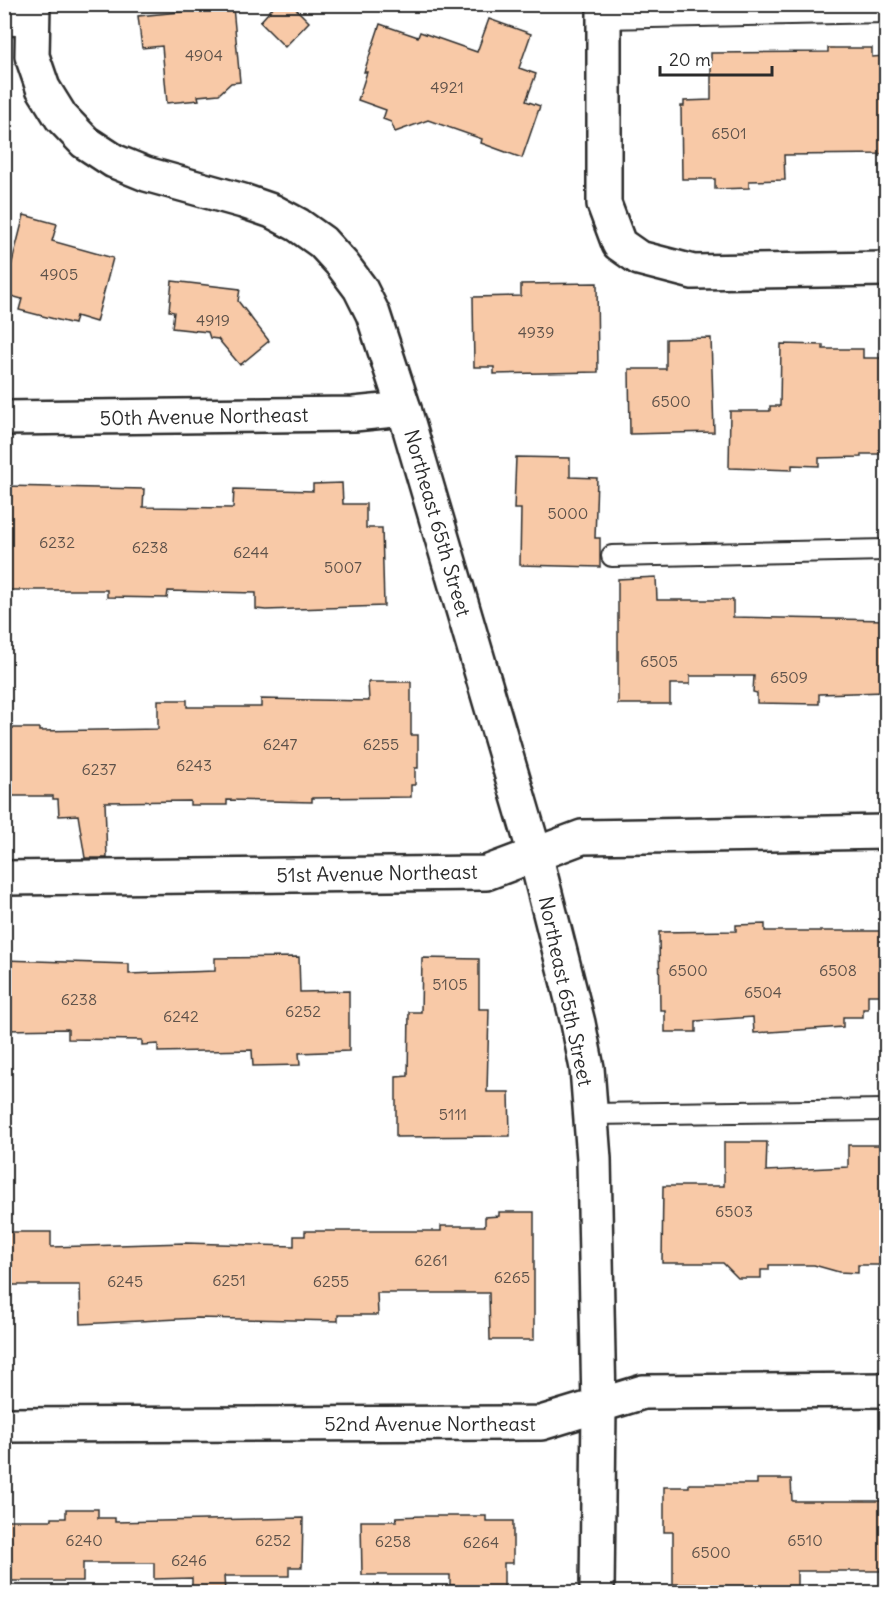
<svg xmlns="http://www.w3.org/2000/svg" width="891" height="1597" font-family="Delius,sans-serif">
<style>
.building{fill:#f8c9a7;stroke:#2b2b2b;stroke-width:1.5}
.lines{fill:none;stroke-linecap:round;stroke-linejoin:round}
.lane-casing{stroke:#2b2b2b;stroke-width:24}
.street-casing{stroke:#2b2b2b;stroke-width:38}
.secondary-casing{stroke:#2b2b2b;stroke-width:38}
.lane{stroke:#fff;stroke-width:20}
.street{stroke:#fff;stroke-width:33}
.secondary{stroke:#fff;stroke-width:33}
.labels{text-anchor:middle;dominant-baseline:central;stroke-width:4.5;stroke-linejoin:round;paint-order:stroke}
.number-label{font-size:16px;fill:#5e524a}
.street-label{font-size:20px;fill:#2b2b2b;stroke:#fff}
</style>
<rect width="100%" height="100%" fill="#fff"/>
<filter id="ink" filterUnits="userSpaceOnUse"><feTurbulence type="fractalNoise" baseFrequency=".0167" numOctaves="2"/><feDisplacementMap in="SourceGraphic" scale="12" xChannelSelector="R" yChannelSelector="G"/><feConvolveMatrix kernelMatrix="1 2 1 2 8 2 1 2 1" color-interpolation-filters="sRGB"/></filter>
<g filter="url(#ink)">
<!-- building -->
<path class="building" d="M 276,4 L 291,4 L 309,22 L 285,47 L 260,22 Z
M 233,7 L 240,82 L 231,83 L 219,94 L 198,96 L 199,100 L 167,103 L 162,46 L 142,48 L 138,16 Z
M 489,19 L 531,34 L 519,68 L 536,74 L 526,101 L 540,106 L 522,158 L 481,143 L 482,139 L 428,120 L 395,132 L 391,122 L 383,119 L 386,110 L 358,100 L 367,72 L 364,72 L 380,24 L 418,37 L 420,32 L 477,52 Z
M 828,48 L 872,48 L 872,57 L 886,56 L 886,154 L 784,155 L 785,180 L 749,181 L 749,188 L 715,189 L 715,179 L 682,179 L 681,106 L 684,106 L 684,101 L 711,100 L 711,53 L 828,52 Z
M 24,215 L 57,224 L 52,241 L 113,258 L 96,322 L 76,316 L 74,324 L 19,310 L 22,299 L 4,294 Z
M 172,281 L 240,289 L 238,301 L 269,341 L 240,365 L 218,339 L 210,338 L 208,332 L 172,328 L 174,312 L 169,311 Z
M 597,283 L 598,372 L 494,374 L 494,367 L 474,367 L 473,297 L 521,296 L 521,284 Z
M 711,338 L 714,432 L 630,434 L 629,369 L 666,369 L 666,339 Z
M 781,344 L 823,345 L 823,349 L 863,349 L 863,358 L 886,358 L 886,454 L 861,454 L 861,457 L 819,458 L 819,466 L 792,465 L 792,470 L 729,468 L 730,411 L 770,411 L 770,406 L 780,406 Z
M 516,457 L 570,458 L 570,477 L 597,478 L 595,538 L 600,538 L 600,567 L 520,565 L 521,509 L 514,509 Z
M 342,483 L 343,504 L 366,504 L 366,528 L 382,528 L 384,606 L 266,610 L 256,609 L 256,593 L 168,591 L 167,598 L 107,597 L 107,590 L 4,590 L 4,486 L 144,489 L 143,507 L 233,508 L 234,489 L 313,491 L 313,484 Z
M 656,577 L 657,600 L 733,600 L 733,617 L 886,620 L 886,692 L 819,694 L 819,704 L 757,703 L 757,693 L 753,692 L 754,676 L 690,676 L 690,684 L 670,684 L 670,704 L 618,704 L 618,579 Z
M 368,682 L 411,682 L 411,735 L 418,735 L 418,768 L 415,768 L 415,785 L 411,785 L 411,797 L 312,798 L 312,802 L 227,800 L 227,805 L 190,805 L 190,801 L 105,802 L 107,858 L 85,858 L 78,815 L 59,816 L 58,799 L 53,799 L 53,796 L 4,796 L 4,728 L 39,728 L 39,731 L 158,729 L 158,700 L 187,700 L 187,707 L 261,707 L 261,699 L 369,701 Z
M 765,924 L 765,931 L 886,931 L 886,995 L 868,995 L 868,1009 L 863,1009 L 863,1017 L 843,1017 L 843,1027 L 754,1033 L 753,1017 L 696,1021 L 696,1032 L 665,1032 L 665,1010 L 660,1010 L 659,932 L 736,931 L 736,925 Z
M 299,957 L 300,992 L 349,991 L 349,1051 L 299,1053 L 300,1065 L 253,1066 L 252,1050 L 158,1052 L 158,1044 L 142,1045 L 142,1040 L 68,1039 L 68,1029 L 4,1030 L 4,960 L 129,964 L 129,974 L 215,971 L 215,958 Z
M 422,958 L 479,959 L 479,1009 L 489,1009 L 487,1092 L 509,1092 L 510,1136 L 396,1137 L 396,1077 L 408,1076 L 409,1012 L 421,1012 Z
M 724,1142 L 767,1142 L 766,1171 L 848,1167 L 848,1145 L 886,1145 L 886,1265 L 858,1265 L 858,1273 L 839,1272 L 814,1265 L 769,1265 L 769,1270 L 761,1270 L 761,1278 L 738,1278 L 723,1263 L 662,1263 L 663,1186 L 724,1186 Z
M 499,1212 L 534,1212 L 534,1340 L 490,1340 L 489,1293 L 377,1293 L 378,1315 L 338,1315 L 338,1321 L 198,1318 L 81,1324 L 80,1285 L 4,1285 L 4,1232 L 51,1232 L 51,1247 L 185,1243 L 294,1246 L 294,1236 L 305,1236 L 305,1231 L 441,1231 L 441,1226 L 485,1226 L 485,1217 L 499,1216 Z
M 757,1479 L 791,1479 L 792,1501 L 886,1501 L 886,1571 L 797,1571 L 797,1590 L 699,1588 L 699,1584 L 673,1584 L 673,1532 L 664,1532 L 664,1487 L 689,1487 L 689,1484 L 757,1484 Z
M 66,1509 L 98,1509 L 98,1518 L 115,1518 L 115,1522 L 303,1518 L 302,1567 L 289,1567 L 289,1576 L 224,1576 L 225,1593 L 192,1593 L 192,1578 L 154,1579 L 154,1563 L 83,1563 L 83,1581 L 4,1581 L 4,1520 L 52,1520 L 52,1518 L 66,1518 Z
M 423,1516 L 486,1516 L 486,1521 L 513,1521 L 513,1563 L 504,1563 L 504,1593 L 454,1593 L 454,1585 L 450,1585 L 450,1575 L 362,1575 L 361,1521 L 397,1521 L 396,1517 Z"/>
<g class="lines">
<defs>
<path id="lane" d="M 604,18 L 886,12
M 612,556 L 886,550
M 592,1114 L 886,1110"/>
<path id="street" d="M 604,4 L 604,204 L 619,244 L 639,258 L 693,272 L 886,269
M 4,18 L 32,19
M 4,418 L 354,414 L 404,409
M 4,878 L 486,873 L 582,837 L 886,832
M 4,1425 L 541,1423 L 643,1392 L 886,1390"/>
<path id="secondary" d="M 33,4 L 32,56 L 43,88 L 61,117 L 85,142 L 114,161 L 146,174 L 243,201 L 272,211 L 298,225 L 322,242 L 342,264 L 360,288 L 373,314 L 404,409 L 535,854 L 578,1023 L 587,1068 L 594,1159 L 599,1406 L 597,1592"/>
</defs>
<!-- lane casing -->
<use href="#lane" class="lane-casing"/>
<!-- street casing -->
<use href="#street" class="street-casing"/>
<!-- secondary casing -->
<use href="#secondary" class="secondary-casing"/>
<!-- lane -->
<use href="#lane" class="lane"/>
<!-- street -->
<use href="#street" class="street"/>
<!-- secondary -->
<use href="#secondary" class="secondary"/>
</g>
</g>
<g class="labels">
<!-- number labels -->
<g class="number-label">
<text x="204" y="55">4904</text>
<text x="447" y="87">4921</text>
<text x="729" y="133">6501</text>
<text x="59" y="274">4905</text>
<text x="213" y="320">4919</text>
<text x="536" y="332">4939</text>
<text x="671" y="401">6500</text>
<text x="568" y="513">5000</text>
<text x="57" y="542">6232</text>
<text x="150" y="547">6238</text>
<text x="251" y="552">6244</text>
<text x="343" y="567">5007</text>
<text x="659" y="661">6505</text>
<text x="789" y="677">6509</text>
<text x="280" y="744">6247</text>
<text x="381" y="744">6255</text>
<text x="194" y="765">6243</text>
<text x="99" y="769">6237</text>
<text x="688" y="970">6500</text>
<text x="838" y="970">6508</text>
<text x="450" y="984">5105</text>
<text x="763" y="992">6504</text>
<text x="79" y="999">6238</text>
<text x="303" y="1011">6252</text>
<text x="181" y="1016">6242</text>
<text x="453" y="1114">5111</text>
<text x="734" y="1211">6503</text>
<text x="431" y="1260">6261</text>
<text x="512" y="1277">6265</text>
<text x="229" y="1280">6251</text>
<text x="125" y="1281">6245</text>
<text x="331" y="1281">6255</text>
<text x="84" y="1540">6240</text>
<text x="273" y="1540">6252</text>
<text x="805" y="1540">6510</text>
<text x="393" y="1541">6258</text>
<text x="481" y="1542">6264</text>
<text x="711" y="1552">6500</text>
<text x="189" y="1560">6246</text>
</g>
<!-- street labels -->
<g class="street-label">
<text transform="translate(204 416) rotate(-1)">50th Avenue Northeast</text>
<text transform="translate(438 523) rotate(74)">Northeast 65th Street</text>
<text transform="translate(377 873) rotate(-1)">51st Avenue Northeast</text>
<text transform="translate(566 991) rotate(78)">Northeast 65th Street</text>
<text x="430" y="1423">52nd Avenue Northeast</text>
</g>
</g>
<!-- margin -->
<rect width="891" height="1597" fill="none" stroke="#fff" stroke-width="24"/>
<rect x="12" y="12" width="867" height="1573" fill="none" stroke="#2b2b2b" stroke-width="2" filter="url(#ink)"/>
<!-- scale -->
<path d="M660 66v9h112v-9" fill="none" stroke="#2b2b2b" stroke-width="3"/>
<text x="669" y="66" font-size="18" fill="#2b2b2b" stroke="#ffffff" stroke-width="4.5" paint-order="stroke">20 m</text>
</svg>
